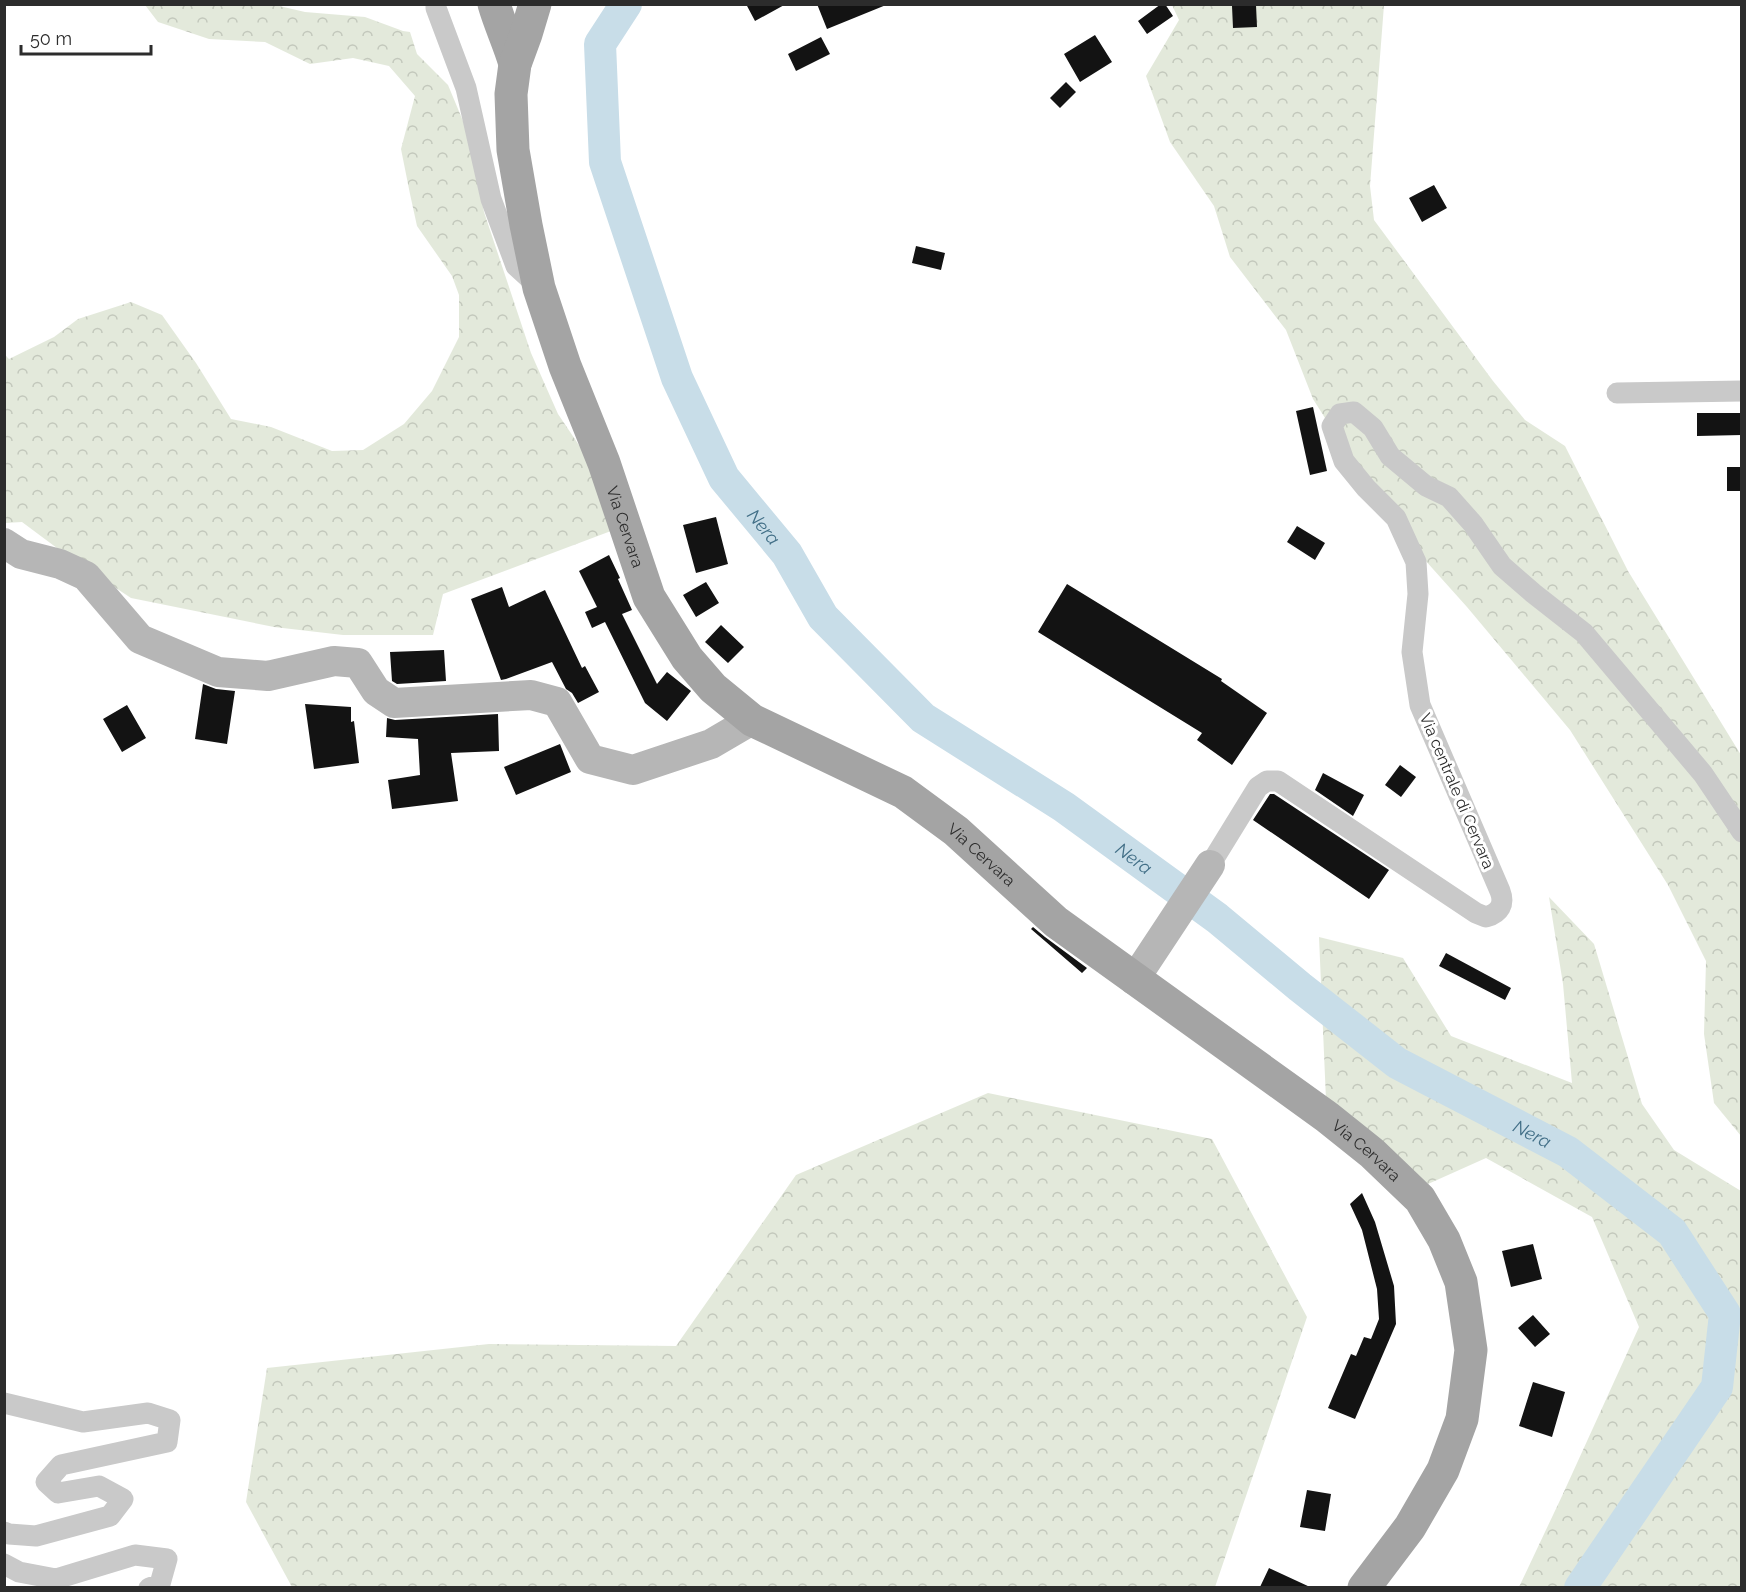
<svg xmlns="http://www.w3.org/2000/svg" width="1746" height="1592" font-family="Raleway,sans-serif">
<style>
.forest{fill:url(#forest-crowns)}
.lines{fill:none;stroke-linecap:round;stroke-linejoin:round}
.river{stroke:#c8dde8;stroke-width:32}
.building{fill:#131313}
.street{stroke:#c9c9c9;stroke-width:21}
.secondary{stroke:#b6b6b6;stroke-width:30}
.primary{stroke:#a4a4a4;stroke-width:33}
.labels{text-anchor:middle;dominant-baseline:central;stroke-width:6;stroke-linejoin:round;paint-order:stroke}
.street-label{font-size:16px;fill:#2c2c2c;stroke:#fff}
.water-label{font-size:18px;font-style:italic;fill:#426f87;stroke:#fff}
</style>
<defs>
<pattern id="forest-crowns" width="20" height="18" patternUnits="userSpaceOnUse" patternTransform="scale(1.5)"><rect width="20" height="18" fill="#e3e9db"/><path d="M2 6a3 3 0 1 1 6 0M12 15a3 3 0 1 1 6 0" fill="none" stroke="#c3c8bc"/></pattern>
</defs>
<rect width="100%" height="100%" fill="#fff"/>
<!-- forest -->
<path class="forest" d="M 145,5 L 275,5 L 305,12 L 365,17 L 403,31 L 410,32 L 417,54 L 448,85 L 468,133 L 484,212 L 531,353 L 558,414 L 593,466 L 611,531 L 443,594 L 433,635 L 343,635 L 274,627 L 131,598 L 69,557 L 22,522 L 5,523 L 4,354 L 9,359 L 54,337 L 78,319 L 131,302 L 162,315 L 196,363 L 231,419 L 271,427 L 332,451 L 363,450 L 404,424 L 432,391 L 459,337 L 459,295 L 452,276 L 417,226 L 410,194 L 401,149 L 415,96 L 389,66 L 353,58 L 310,64 L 265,42 L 209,39 L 158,22 Z
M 1172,5 L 1384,5 L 1370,186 L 1374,220 L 1493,381 L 1525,420 L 1565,446 L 1628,571 L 1741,755 L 1741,1136 L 1714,1103 L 1704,1034 L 1706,961 L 1668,885 L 1570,730 L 1467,607 L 1390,521 L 1313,399 L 1286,330 L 1230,257 L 1214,206 L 1170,142 L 1146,76 L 1179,20 Z
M 1549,897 L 1594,944 L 1642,1104 L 1674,1150 L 1741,1191 L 1741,1587 L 1519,1587 L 1562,1496 L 1639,1327 L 1592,1217 L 1486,1158 L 1428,1184 L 1326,1100 L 1319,937 L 1403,958 L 1451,1036 L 1572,1083 L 1563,984 Z
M 988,1093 L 1212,1139 L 1307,1317 L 1215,1587 L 292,1587 L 246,1502 L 267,1368 L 489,1344 L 676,1346 L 796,1175 Z"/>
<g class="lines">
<!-- river -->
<path class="river" id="s1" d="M 626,4 L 600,44 L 605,162 L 677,378 L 724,478 L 787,554 L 823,617 L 923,718 L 1064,807 L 1217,918 L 1300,987 L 1397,1063 L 1568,1152 L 1672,1232 L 1725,1314 L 1717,1387 L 1580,1588"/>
</g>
<!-- building -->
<path class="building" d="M 746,4 L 786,4 L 755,21 Z
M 817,4 L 886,4 L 886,5 L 827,29 Z
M 1161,4 L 1165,4 L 1173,16 L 1147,34 L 1138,21 Z
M 1256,5 L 1257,27 L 1233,28 L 1232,6 Z
M 1095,35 L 1112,62 L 1080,82 L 1064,54 Z
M 821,37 L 830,54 L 796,71 L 788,54 Z
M 1066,82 L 1076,92 L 1060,108 L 1050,98 Z
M 1434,185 L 1447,208 L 1422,222 L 1409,198 Z
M 916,246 L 945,253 L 941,270 L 912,263 Z
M 1313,407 L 1327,471 L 1310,475 L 1296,411 Z
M 1697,413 L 1742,413 L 1742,435 L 1697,436 Z
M 1727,467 L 1742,467 L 1742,491 L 1727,491 Z
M 716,517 L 728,564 L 696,573 L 683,525 Z
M 1297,526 L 1325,543 L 1315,560 L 1287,542 Z
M 609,555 L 620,578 L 618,579 L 632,610 L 622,614 L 657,684 L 667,672 L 691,691 L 667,721 L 645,703 L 605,622 L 592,628 L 585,612 L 597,607 L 579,571 Z
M 706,582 L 719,603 L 696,617 L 683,595 Z
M 1067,584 L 1222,679 L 1221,681 L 1267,713 L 1232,765 L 1197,740 L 1202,733 L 1038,632 Z
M 502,587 L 509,607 L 545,590 L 582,668 L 585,666 L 599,692 L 578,703 L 572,693 L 566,689 L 552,662 L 506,679 L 501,680 L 471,599 Z
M 721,625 L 744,647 L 728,663 L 705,642 Z
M 444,650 L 446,681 L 397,684 L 392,681 L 390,652 Z
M 203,684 L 216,689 L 235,691 L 227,744 L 195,739 Z
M 305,704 L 351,707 L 351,722 L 354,721 L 359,763 L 314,769 Z
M 127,705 L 146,738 L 122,752 L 103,719 Z
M 498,714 L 499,751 L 451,753 L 458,801 L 392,809 L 388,780 L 420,775 L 418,739 L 386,737 L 387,718 L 395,720 Z
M 560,744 L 571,772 L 516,795 L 504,767 Z
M 1400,765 L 1416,777 L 1401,797 L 1385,785 Z
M 1323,773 L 1364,795 L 1353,816 L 1315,790 Z
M 1270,794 L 1274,794 L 1389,870 L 1369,899 L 1253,820 Z
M 1033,927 L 1045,937 L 1087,968 L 1082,973 L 1031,929 Z
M 1446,953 L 1511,988 L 1505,1000 L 1439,966 Z
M 1362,1193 L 1375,1222 L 1394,1286 L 1396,1324 L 1355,1419 L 1328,1408 L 1351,1354 L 1356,1356 L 1364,1337 L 1371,1339 L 1379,1319 L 1377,1289 L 1362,1230 L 1350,1204 Z
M 1533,1244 L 1542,1279 L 1511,1287 L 1502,1251 Z
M 1533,1315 L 1550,1334 L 1535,1347 L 1518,1328 Z
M 1533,1382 L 1565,1392 L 1552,1437 L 1519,1426 Z
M 1307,1490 L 1331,1494 L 1325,1531 L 1300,1527 Z
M 1269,1568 L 1310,1587 L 1260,1587 Z"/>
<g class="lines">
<!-- street -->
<path class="street" d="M 436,4 L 436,8 L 466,88 L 491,199 L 516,266 L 539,287
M 1617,393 L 1742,391
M 1210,865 L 1258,787 L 1267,781 L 1278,781 L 1476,913 L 1486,917 C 1500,913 1505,904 1500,891 L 1420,705 L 1412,652 L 1418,594 L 1416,562 L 1396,518 L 1366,488 L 1344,461 L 1332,426 L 1340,414 L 1354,412 L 1373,428 L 1390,456 L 1426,486 L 1449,497 L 1473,524 L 1502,566 L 1533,593 L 1584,633 L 1703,774 L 1742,832
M 4,1403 L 83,1422 L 148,1413 L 170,1420 L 167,1442 L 61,1465 L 46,1482 L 58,1493 L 99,1486 L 123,1499 L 110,1516 L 36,1536 L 9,1534 L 4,1532
M 4,1564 L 19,1572 L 56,1579 L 135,1555 L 167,1559 L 160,1584 L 149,1588"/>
<!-- secondary -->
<path class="secondary" d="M 4,543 L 21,554 L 60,564 L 86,576 L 140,639 L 218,672 L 268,676 L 334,661 L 358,663 L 376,691 L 394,703 L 531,695 L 557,702 L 590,759 L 633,770 L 711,744 L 752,720
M 1134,980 L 1210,865"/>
<!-- primary -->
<g class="primary">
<path d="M 494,4 C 500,25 509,43 515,64"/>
<path id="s2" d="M 535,4 L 526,34 L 515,64 L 511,94 L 513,150 L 526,225 L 539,288 L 565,366 L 604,463 L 649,597 L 687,658 L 713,688 L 752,720 L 903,792 L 956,831 L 1056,922 L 1327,1117 L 1372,1153 L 1420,1199 L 1444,1240 L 1461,1282 L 1471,1350 L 1462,1419 L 1443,1470 L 1410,1527 L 1364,1588"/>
</g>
</g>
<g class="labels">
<!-- street labels -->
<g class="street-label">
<text stroke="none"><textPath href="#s2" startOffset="544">Via Cervara</textPath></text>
<text transform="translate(1457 791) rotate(67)">Via centrale di Cervara</text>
<text stroke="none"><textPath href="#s2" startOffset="1048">Via Cervara</textPath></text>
<text stroke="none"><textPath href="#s2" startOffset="1534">Via Cervara</textPath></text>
</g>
<!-- water labels -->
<g class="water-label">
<text stroke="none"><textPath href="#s1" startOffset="567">Nera</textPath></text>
<text stroke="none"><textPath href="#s1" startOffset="1071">Nera</textPath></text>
<text stroke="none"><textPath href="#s1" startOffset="1557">Nera</textPath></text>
</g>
</g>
<!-- border -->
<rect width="1746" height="1592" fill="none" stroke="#2c2c2c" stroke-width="12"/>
<!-- scale -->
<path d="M21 45v9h130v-9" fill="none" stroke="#2c2c2c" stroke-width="3"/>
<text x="30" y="45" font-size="18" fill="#2c2c2c" stroke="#ffffff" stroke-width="4.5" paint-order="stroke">50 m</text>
</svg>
